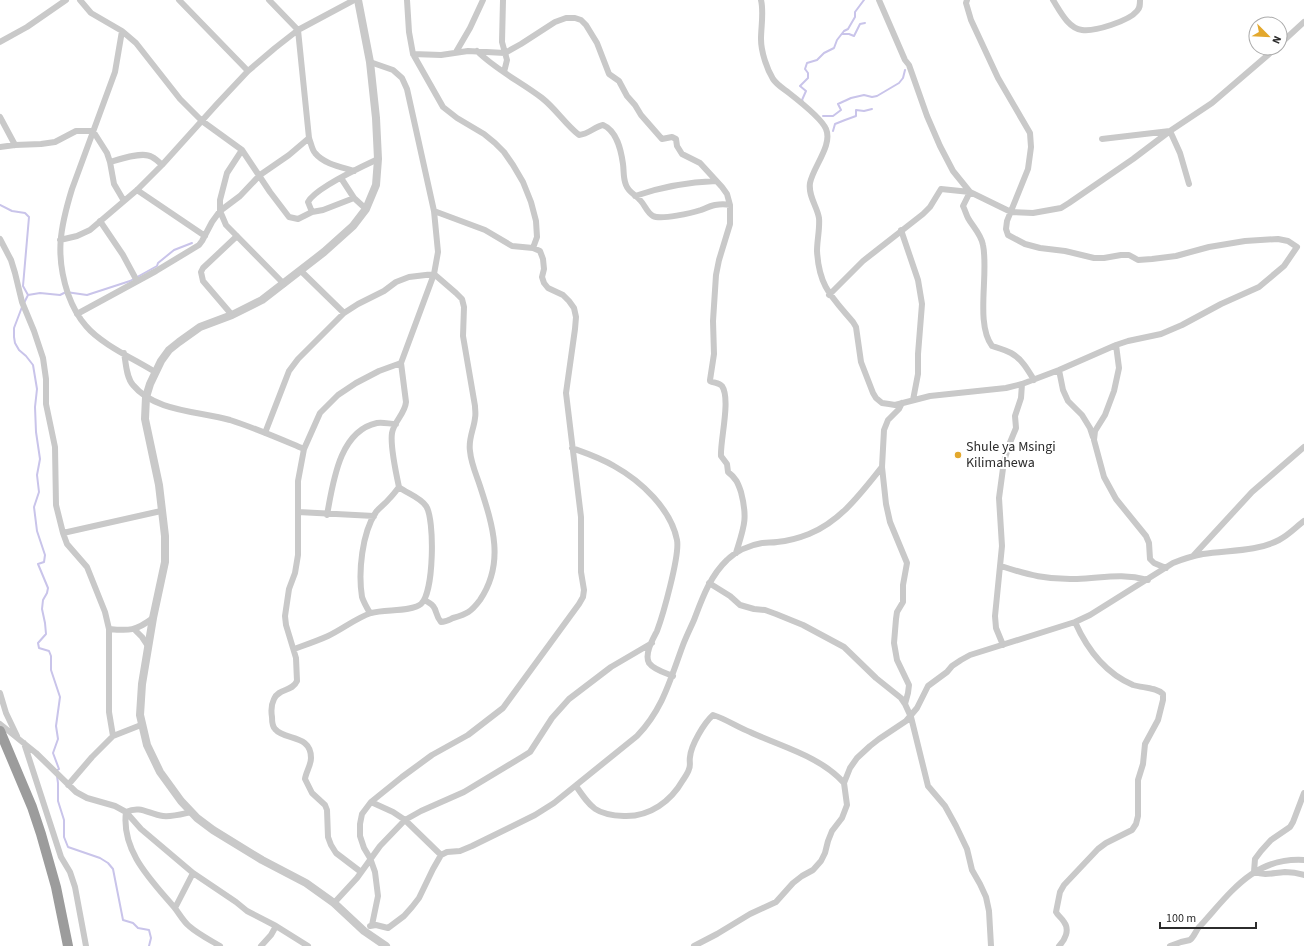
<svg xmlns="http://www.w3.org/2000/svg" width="1304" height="946" font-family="'Source Sans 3',sans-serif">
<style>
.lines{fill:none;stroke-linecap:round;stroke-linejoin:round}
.stream{stroke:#c9c4ea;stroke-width:2}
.minor{stroke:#c9c9c9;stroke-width:6}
.tertiary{stroke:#c9c9c9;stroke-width:8}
.trunk{stroke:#9c9c9c;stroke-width:10}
.poi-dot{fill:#e3a82d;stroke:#fff;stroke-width:1.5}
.labels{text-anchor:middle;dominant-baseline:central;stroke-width:4;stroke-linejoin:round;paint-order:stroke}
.poi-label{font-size:14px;fill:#2c2c2c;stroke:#fff;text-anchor:start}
</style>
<rect width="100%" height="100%" fill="#fff"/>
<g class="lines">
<!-- stream -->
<path class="stream" d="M 842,34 L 849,34 L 854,36 L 860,24 L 865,23
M 803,102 L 802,100 L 806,91 L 800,86 L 808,78 L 808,73 L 805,69 L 807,63 L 817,60 L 824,53 L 834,48 L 837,40 L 844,31 L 848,29 L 855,17 L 855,12 L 864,0
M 823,116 L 833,116 L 841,110 L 838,104 L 851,98 L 864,95 L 872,97 L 877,96 L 899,83 L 903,78 L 905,70
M 833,131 L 835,124 L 845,120 L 856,116 L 856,110 L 864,111 L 872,109
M 0,205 L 12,211 L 25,213 L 29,217 L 23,286 L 28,295 L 24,303
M 28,295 L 40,293 L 60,295 L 66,292 L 87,295 L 130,281 L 157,266 L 158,263 L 174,250 L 192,243
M 22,307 L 14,328 L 14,337 L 15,343 L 19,350 L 26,356 L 33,365 L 37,389 L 35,407 L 36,432 L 40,459 L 37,475 L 39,492 L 34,507 L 37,531 L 45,555 L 44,562 L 38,564 L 48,588 L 47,593 L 43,600 L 42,609 L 45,623 L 46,634 L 38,643 L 39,648 L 49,651 L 51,656 L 51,670 L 60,697 L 56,726 L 58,739 L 53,753 L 59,769 L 56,771
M 57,776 L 58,783 L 58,801 L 64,820 L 64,837 L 68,847 L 100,858 L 108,863 L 113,869 L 123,920 L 133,923 L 138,928 L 149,930 L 151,938 L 149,946"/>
<!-- minor -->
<path class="minor" d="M 80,0 L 91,13 L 122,31 L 136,43 L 180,99 L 202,121 L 242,150 L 270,192 L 289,217 L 298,219 L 312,212 L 323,210 L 354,198
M 179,0 L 248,71
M 269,0 L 298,30 L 309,138 C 311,143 312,150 315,153 C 324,164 341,167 354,171
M 407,0 L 409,32 L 413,54 L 443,107 L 457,118 L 484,134 L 495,143 L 504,152 L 513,165 L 523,182 L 531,202 L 536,221 L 537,237 L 533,248
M 503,0 L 502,42 L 507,60 L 504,72
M 761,0 C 764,12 761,27 761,39 C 761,52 767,69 773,79 C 777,85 784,89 789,93 C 798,100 822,119 826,129 C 833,145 813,167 810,183 C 808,196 817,206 819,218 C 820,229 817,240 817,251 C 819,287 832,297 853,322 L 856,327 L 861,362 L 873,393 L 876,398 L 882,403 L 889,404 L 895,405 L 930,396 L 1006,388 L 1022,384 L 1059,370 L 1116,345 L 1128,341 L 1161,334 L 1182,325 L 1221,304 L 1259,287 L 1284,266 L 1297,247 L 1288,241 L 1278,239 L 1245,241 L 1209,247 L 1176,256 L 1152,259 L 1138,260 L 1129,255 L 1121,255 L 1104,258 L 1094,258 L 1065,251 L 1040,248 L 1025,244 L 1008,235 L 1006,229 L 1007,221 L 1028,169 L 1031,147 L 1030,133 L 998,78 L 971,20 L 966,3 L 967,0
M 879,0 L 905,60 L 909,65 L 927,116 L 940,146 L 953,171 L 970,192 L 1011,212 L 1033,213 L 1061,208 L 1069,203 L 1133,159 L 1170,131 L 1212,103 L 1276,48
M 1053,0 C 1060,11 1068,28 1082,30 C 1094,32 1129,21 1137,11 C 1140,8 1140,5 1140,0
M 122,31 L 115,72 L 72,189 C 60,228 55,255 68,294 C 72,305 78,317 86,326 C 101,344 134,359 155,372
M 0,42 L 27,27 L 66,0
M 1280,44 L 1304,22
M 477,51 C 496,70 521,82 542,98 C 556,109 565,124 579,135 C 589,134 594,127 603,125 C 617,131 621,150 623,164 C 624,171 623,178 626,185 C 629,193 635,194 640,200 C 645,205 647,213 653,216 C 661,220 692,213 701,210 C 706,208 710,206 715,205 C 721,204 725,204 730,205
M 456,52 L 470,28 L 483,0
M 413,54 L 441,55 L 468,51 L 505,53 L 521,44 L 555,22 L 566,18 L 575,18 L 581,20 L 586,25 L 597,43 L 609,74 L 619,81 L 627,96 L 635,105 L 641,115 L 662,139 L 672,137 L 676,139 L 677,146 L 682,154 L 700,163 L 722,187 L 727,194 L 730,205 L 730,224 L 719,260 L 716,275 L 713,321 L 714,354 L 710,380 L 710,381 C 714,383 719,383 722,386 C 731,399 720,441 721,456 L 727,464 L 728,472 C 736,478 738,483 741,492 C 748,519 744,527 736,553
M 0,117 L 15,145
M 1102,139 L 1170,131 L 1180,153 L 1189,184
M 0,147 L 15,145 L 41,144 L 55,142 L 76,131 L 93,131 L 107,153 L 110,162 L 114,184 L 124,201
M 242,150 L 227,173 L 220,200 L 220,211 L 226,225 L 284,284
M 110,162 C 120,159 143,151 152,157 C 156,159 159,162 162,165
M 341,178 L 354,198 L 366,209
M 137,190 L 205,236
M 635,196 C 661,187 688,182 716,181
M 312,212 L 308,202 C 315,188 363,166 378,159
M 100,221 L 123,255 L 137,281
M 901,230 L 918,280 L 922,304 L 918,354 L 918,374 L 913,400
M 0,239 L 11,260 L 15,273 L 22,302 L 34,331 L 43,358 L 46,379 L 46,404 L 55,447 L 56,505 L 63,533 L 67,544 L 87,567 L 105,612 L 109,629 L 109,712 L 113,736
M 60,240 L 77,236 L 90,230 L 137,190 L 162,165 L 217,104 L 248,71 L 275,48 L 298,30 L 354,0
M 301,271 L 344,313
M 829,295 L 863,261 L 923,214 L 930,207 L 941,189 L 970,192 L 963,206 C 965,210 966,214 968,218 C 973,227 981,234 983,245 C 989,274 975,323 992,346 C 998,348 1005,350 1011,353 C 1022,359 1028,370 1034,380
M 77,314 L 156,271 L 199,245 L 202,241 L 212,222 L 220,211 L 240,196 L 260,175 L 289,155 L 309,138
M 232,315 L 203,281 L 201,272 L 203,268 L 237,236
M 1116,345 L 1119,368 L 1114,391 L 1105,415 L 1095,431 L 1094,440 L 1104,477 L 1116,499 L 1146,536 L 1149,543 L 1150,559 L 1154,563 L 1166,568
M 124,353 C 126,363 126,377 133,385 C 155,412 199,411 230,420 C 255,428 280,439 304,449
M 1059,370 L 1063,390 L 1068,401 L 1082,415 L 1090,428 L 1093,437
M 902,403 L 899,409 L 888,420 L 884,430 L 882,467 L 886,504 L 890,522 L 907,563 L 903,585 L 903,602 L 897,612 L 896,619 L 894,643 L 897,660 L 909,685 L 908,693 L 905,704
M 265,433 L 289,371 L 298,359 L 344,313 L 358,304 L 384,291 L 396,282 L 409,277 L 434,274 L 456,293 L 462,299 L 464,307 L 463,336 L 475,406 C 475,410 476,414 475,418 C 474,429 468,439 470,451 C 471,463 476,474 480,486 C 493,526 505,563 480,600 C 471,612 467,614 453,618 C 449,620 446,622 441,622 C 433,613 440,607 424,600
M 572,448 C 586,453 601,458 614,466 C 641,481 671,509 677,540 C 680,555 663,615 657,631 C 653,639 644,654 649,663 C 654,670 666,673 673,676
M 298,512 L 374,516
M 327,515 C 333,483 339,431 377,423 C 383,422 390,424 396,424
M 63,533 L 161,511
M 1193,556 L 1252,492 L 1304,447
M 1001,566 C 1028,575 1048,580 1077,579 C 1104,578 1121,573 1148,580
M 709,583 L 730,596 L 740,605 L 754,609 L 765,610 L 776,614 L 803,625 L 844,647 L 876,678 L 901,698 L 905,704 L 911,717 L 928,786 L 945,806 L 956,826 L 967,849 L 972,870 L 980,884 L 986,897 L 989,911 L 991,946
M 370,613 C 367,608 364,603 362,597 C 358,572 362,533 376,512 C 380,507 385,504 389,499 C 393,495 396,491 399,487
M 109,629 C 129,631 136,631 153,618
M 135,630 L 142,637 L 148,646
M 1003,645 L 996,628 L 995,616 L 1002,546 L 999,498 L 1004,461 L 1009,445 L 1016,428 L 1015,416 L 1021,398 L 1022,384
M 294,649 C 305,645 317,641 328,636 C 343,629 356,618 371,613 C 385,609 411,612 421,604 C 434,593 435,519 426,506 C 420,497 406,493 399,487 C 396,473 390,446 392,433 C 394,421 405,414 406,402 L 401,363 L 434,274 L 438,252 L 434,211 L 407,89 L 402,78 L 393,70 L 370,62
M 0,693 L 6,713 L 17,736
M 0,724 L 36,753 L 76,792 L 87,798 L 115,806 L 126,812 L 141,829 L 193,873 L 236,902 L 247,911 L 276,926 L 308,946
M 24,743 L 61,857 L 70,872 L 75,887 L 86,946
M 68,785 L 92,757 L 113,736 L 141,725
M 576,786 C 591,808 596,815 624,816 C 650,817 671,801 683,780 C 685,777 688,773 689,769 C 691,765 689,761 690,757 C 691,745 704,723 713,715 C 726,719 737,727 750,732 C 782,747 820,756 844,783
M 1304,793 L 1293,822 L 1290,827 L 1271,840 L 1261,851 L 1255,859 L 1254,872 C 1266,876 1272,873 1285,872 C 1291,872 1298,873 1304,875
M 371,802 L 393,812 L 405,820 L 441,855
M 191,812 C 182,814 172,817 163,816 C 148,814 141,805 126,812 C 121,851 151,880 174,907 C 179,913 183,921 189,926 C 198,934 210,940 220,946
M 361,872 L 336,853 L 331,845 L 328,837 L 327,810 L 325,805 L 312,793 L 305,779 C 306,772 311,765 311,758 C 311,734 285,741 275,729 C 272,726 272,721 272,717 C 271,711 271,705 274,699 C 279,688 292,692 297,681 L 296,658 L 286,625 L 285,616 L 289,589 L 295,573 L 298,555 L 298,481 L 304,449 L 320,413 L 338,395 L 356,383 L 379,371 L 401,363
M 334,903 L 357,878 L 380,846 L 405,820 L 421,811 L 464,792 L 522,757 L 530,752 L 552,718 L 569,699 L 611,667 L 652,643
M 175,908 L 193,873
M 372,925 L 378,896 L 375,872 L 370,858 L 364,848 L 360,836 L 360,824 L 362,814 L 371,802 L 402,777 L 432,755 L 468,735 L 503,708 L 579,604 L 583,597 L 584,590 L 581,572 L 581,517 L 566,393 L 575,329 L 576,317 L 574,308 L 569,301 L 563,295 L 548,288 L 544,283 L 542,277 L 544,269 L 543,259 L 540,251 L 533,248 L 512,246 L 485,230 L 434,211
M 370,926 L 376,925 L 388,928 L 404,916 L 412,907 L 419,898 L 433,869 L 441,855 L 447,852 L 460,851 L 472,846 L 535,815 L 554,803 L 637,736 C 663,709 670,680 683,645 C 686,637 690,629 694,620 C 702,599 710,576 727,560 C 736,551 750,545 762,543 C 767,542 772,543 777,542 C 788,541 799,538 809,534 C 841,521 861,493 882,467
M 261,946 L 271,935 L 276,926
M 694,946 L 717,934 L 750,914 L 776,902 L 793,883 L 802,876 L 813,870 L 821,861 L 825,853 L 828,841 L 832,831 L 842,818 L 847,805 L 844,783 L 850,768 L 857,758 L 870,746 L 879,739 L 906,721 L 917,708 L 928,686 L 947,672 L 952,666 L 961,660 L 970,655 L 1075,622 L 1090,615 L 1173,563 C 1183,559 1192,556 1203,554 C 1228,550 1256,552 1279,540 C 1289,535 1296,527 1304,521
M 1059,946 C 1065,940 1070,930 1064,922 C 1062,918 1058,916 1056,912 L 1060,892 L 1064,885 L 1098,849 L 1106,843 L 1132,830 L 1136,824 L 1138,816 L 1138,780 L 1143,764 L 1145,744 L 1158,720 L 1163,700 L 1163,694 C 1155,687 1143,688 1133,685 C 1105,673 1087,649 1075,622
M 1170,946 L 1181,942 L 1190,940 C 1195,936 1196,929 1201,925 C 1231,892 1254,857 1304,860"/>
<!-- tertiary -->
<path class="tertiary" d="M 358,0 L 370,62 L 376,118 L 378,159 L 376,185 L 366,209 L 353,226 L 324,252 L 262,300 L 232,315 L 200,327 L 179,342 L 169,350 L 161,361 L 150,384 L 146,397 L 145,419 L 159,485 L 165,536 L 165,562 L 153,618 L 142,684 L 140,715 L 147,745 L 160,772 L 181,801 L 197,818 L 213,830 L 262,860 L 306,883 L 334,903 L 364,931 L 386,946"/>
<!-- trunk -->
<path class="trunk" d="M 0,731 L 32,807 L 41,834 L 56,887 L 68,946"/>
</g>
<!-- markers -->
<circle class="poi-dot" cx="958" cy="455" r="4"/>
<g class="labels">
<!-- poi labels -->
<g class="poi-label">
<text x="966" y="447">Shule ya Msingi<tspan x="966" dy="16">Kilimahewa</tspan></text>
</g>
</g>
<!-- north arrow -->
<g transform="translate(1268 36) rotate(114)"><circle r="19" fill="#ffffff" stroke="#ababab"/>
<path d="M0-3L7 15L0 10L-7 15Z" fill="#e3a82d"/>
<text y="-6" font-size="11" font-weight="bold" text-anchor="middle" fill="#2c2c2c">N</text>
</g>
<!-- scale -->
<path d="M1160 922v6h96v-6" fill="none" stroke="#2c2c2c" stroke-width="2"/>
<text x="1166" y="922" font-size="12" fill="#2c2c2c" stroke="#ffffff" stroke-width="3" paint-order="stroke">100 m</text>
</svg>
